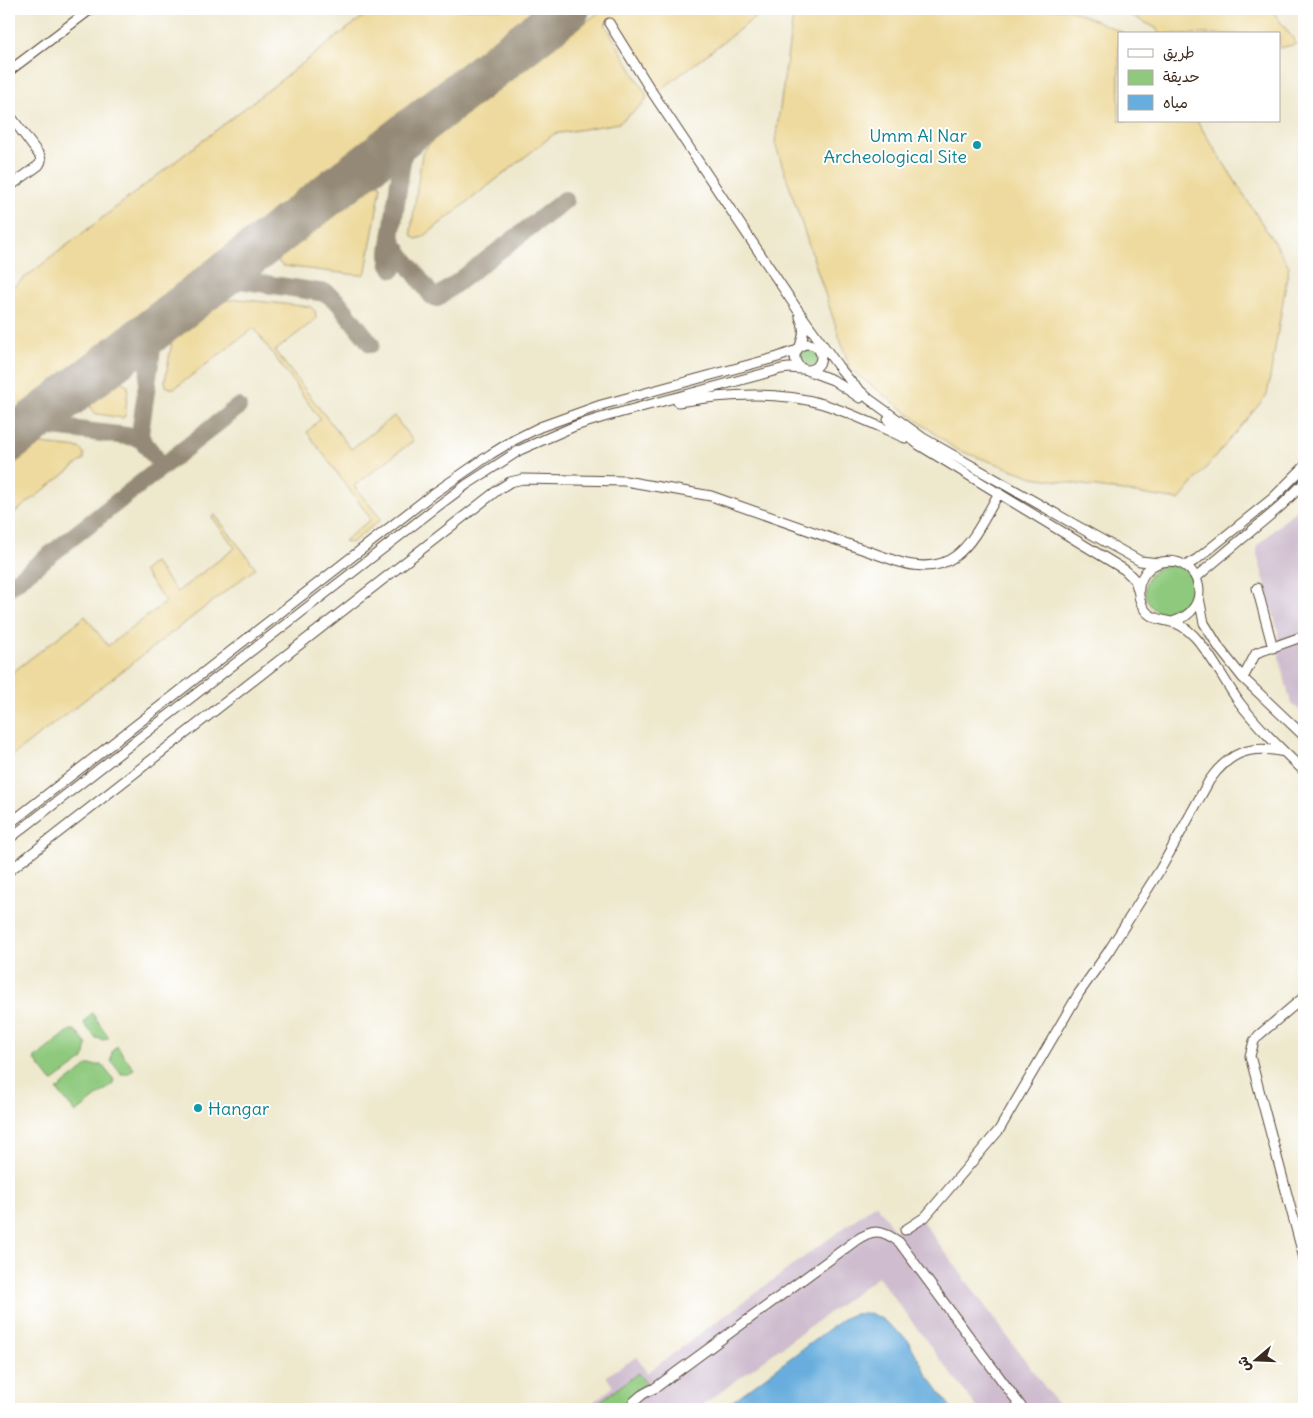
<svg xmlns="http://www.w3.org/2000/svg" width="1313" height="1418" font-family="Delius,'Playpen Sans Arabic',sans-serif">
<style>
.industrial{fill:#cfbdcf}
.green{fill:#8ec97d;stroke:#647a4e}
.sand{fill:#eeda9e;stroke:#94825e}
.water{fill:#67addd;stroke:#516c7e}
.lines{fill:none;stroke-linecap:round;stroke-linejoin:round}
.taxiway{stroke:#948976;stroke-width:18}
.runway{stroke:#948976;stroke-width:44}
.minor-casing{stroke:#564638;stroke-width:11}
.minor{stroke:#fff;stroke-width:9}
.culture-dot{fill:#0f9aa8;stroke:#fff;stroke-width:2}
.labels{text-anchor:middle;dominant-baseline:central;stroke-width:4;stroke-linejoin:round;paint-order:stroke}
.culture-label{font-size:18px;fill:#0d838f;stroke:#fff;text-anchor:end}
</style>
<rect width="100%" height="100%" fill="#fff"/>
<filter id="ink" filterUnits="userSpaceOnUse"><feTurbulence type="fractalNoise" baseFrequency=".02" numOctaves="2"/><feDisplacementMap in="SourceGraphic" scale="10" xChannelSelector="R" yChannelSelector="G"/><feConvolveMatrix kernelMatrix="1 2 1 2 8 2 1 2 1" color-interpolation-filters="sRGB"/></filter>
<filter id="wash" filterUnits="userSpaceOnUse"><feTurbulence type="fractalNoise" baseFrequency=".0096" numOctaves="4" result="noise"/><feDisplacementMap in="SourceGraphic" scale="20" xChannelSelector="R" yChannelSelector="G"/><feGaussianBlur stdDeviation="1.12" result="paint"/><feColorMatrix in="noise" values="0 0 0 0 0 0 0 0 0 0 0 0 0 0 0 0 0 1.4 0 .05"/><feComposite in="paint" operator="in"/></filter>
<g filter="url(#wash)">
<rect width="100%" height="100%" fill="#eee8cd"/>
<!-- industrial -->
<path class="industrial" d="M 1304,502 L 1304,714 L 1291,703 L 1279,657 L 1278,631 L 1257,554 L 1257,546 Z
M 876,1204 L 895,1231 L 920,1212 L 923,1222 L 1061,1409 L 978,1409 L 878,1277 L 697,1409 L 584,1409 L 613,1387 L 606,1376 L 637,1357 L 647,1373 Z"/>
<!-- green -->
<path class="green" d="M800 355a11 11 0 1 1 22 0a11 11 0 1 1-22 0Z
M1145 590a25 25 0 1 1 50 0a25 25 0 1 1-50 0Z
M 92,1013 L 109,1037 L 104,1040 L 96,1038 L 84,1024 L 86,1019 Z
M 70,1030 L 75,1030 L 87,1045 L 84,1059 L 52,1082 L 34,1059 Z
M 117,1046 L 134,1069 L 128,1074 L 121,1074 L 111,1061 L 112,1051 Z
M 88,1065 L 102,1065 L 114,1080 L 112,1085 L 76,1113 L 57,1090 Z
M 638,1373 L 646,1383 L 633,1393 L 626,1405 L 620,1409 L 590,1409 Z"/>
<!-- sand -->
<path class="sand" d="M 373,9 L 535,9 L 9,416 L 9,290 Z
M 603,9 L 766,9 L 659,91 L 613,18 L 605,24 L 647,96 L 644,103 L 619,123 L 554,134 L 423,237 L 416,239 L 412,236 L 411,231 L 422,154 L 431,142 Z
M 794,9 L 1069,9 L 1126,34 L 1119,34 L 1119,121 L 1197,121 L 1289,266 L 1267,395 L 1179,500 L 1033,477 L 955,449 L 850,369 L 775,143 Z
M 1119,9 L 1271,9 L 1297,44 L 1279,48 L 1279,34 L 1159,34 L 1156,28 Z
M 376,184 L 380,184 L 381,187 L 366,271 L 364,274 L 358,275 L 283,266 L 279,263 L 279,259 Z
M 238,299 L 311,307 L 315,311 L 316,319 L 275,351 L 351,449 L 394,416 L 413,441 L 354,486 L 381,519 L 351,543 L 344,541 L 371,519 L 307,432 L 320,419 L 254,328 L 175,388 L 170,388 L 166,386 L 165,381 L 172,342 L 224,301 Z
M 121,381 L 128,386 L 128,390 L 125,416 L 123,418 L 97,414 L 93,412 L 90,405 Z
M 40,444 L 79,448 L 84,453 L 84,459 L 9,517 L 9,468 Z
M 215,515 L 256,568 L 9,758 L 9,675 L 78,622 L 85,616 L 108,646 L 166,602 L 143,571 L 154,562 L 177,592 L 235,548 L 212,517 Z"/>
<!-- water -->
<path class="water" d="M 870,1313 L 882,1319 L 908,1340 L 927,1375 L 952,1409 L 722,1409 L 844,1318 L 854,1314 Z"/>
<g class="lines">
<!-- taxiway -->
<path class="taxiway" d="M 391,236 L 394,245 L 432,296 L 437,298 L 565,200
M 393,269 L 389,262 L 389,252 L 404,147 L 414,128
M 207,288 L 221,281 L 232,279 L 326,293 L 338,302 L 371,344
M 27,427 L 40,425 L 53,427 L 135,437 L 142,440 L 140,434 L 152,349 L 155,337 L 160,324
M 142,440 L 155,457
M 9,587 L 238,407"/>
<!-- runway -->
<path class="runway" d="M 9,441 L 568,9"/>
</g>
</g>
<g filter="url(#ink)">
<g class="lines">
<defs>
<path id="minor" d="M 609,23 L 652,92 L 797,309 L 838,366 L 852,383 L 869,399 L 923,438 L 1086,531 L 1140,561 L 1159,563
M 9,71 L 91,9
M 9,114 L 40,156 L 41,161 L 39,165 L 9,187
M795 357a13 13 0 1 1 26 0a13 13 0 1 1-26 0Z
M 800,346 C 804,335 805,328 800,317
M 809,371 L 833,380 L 860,398
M 678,402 C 725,394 777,390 823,404 C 851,413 878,426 905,438
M 888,420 L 919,445 L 1125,570 L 1135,580 L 1139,594
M 1186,566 L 1197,559 L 1273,498 L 1304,467
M 1196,578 L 1206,569 L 1281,506 L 1304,483
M 1257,588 L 1273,648
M 1199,598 L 1204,623 L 1220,649 L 1243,678 L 1304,736
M 1172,622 C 1217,610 1200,554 1162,562 C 1144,566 1134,586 1141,603 C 1147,618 1158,619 1171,622 C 1179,623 1188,630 1194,636 C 1212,655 1224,681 1239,702 C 1258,727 1281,749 1304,771
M 1243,678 L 1256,653 L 1304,636
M 9,824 L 430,496 L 491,454 L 514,440 L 540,427 L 601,405 L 778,357 L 797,350
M 9,839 L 438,506 L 466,485 L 520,450 L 575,426 L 604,417 L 781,369 L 789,368 L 801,369
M 9,871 L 499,489 L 510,482 L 523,479 L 625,481 L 711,496 L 896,561 C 958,581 973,538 999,493
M 1304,997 L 1259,1035 L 1254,1041 L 1250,1056 L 1304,1258
M 905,1230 L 925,1217 L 999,1130 L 1079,993 L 1108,952 L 1161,868 L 1209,781 C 1229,752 1251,744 1284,752
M 629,1408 C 637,1397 644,1393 655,1388 L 855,1241 C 873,1229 881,1229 899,1242 L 1023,1409"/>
</defs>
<!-- minor casing -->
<use href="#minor" class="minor-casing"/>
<!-- minor -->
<use href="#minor" class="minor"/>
</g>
</g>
<!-- markers -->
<g class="culture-dot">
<circle cx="977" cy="145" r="5"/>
<circle cx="198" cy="1108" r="5"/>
</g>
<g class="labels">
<!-- culture labels -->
<g class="culture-label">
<text x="967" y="135">Umm Al Nar<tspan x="967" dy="21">Archeological Site</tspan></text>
<text x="208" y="1108" text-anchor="start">Hangar</text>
</g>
</g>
<!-- margin -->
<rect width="1313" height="1418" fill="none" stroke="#fff" stroke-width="30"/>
<!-- legend -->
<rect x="1118" y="32" width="162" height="90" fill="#ffffff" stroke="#b1aaa5"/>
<rect x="1128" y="49" width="25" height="8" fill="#ffffff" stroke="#b1aaa5"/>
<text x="1163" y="58" font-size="15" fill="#3b2a1e">طريق</text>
<rect x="1128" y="70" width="25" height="15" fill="#8ec97d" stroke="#b1aaa5"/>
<text x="1163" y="82" font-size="15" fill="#3b2a1e">حديقة</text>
<rect x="1128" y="95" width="25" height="15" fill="#67addd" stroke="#b1aaa5"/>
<text x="1163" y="108" font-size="15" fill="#3b2a1e">مياه</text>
<!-- north arrow -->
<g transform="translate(1256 1360) rotate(251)" stroke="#ffffff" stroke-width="4" paint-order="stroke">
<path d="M0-4L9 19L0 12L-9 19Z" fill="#3b2a1e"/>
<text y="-8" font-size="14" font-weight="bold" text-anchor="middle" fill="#3b2a1e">ش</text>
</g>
</svg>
